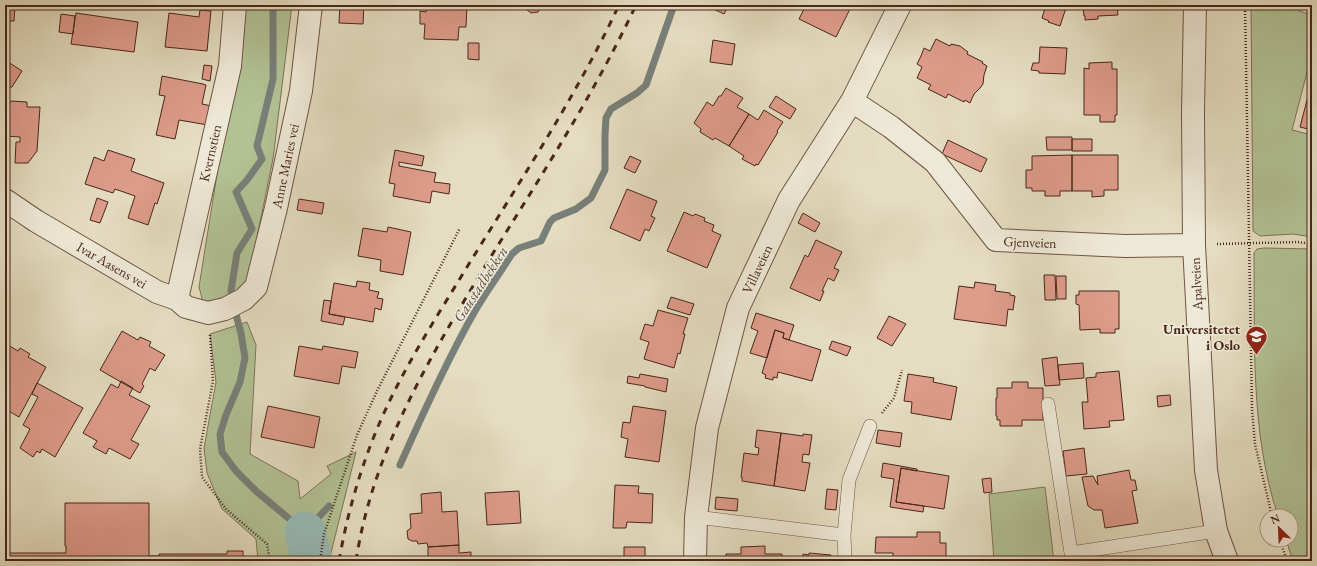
<svg xmlns="http://www.w3.org/2000/svg" width="1317" height="566" font-family="'EB Garamond',serif">
<style>
.green{fill:#b2c295;stroke:#7e7458}
.lines{fill:none;stroke-linecap:round;stroke-linejoin:round}
.stream{stroke:#788079;stroke-width:7}
.river{stroke:#97bbb8;stroke-width:41}
.building{fill:#de9c8b;stroke:#49271a}
.service-casing{stroke:#705444;stroke-width:14}
.minor-casing{stroke:#705444;stroke-width:24}
.path{stroke:#49271a;stroke-width:2.5;stroke-dasharray:1 2;stroke-linecap:butt}
.service{stroke:#eee9d7;stroke-width:13}
.minor{stroke:#eee9d7;stroke-width:22}
.rail{stroke:#49271a;stroke-width:3;stroke-dasharray:7 7;stroke-linecap:butt}
.labels{text-anchor:middle;dominant-baseline:central;stroke-width:3.5;stroke-linejoin:round;paint-order:stroke}
.street-label{font-size:14px;fill:#49271a;stroke:#eee9d7}
.poi-label{font-size:14px;font-weight:bold;fill:#49271a;stroke:#eee9d7;text-anchor:end}
.water-label{font-size:15px;font-style:italic;fill:#5c4c42;stroke:#eee9d7}
</style>
<rect width="100%" height="100%" fill="#e5ddc2"/>
<filter id="stains"><feTurbulence type="fractalNoise" baseFrequency=".005" numOctaves="4"/><feColorMatrix values="0 0 0 0 .2 0 0 0 0 .09 0 0 0 0 .02 0 0 0 .5 -.17"/></filter>
<radialGradient id="worn" r=".72"><stop offset=".6" stop-color="#630" stop-opacity="0"/><stop offset="1" stop-color="#630" stop-opacity=".3"/></radialGradient>
<!-- green -->
<path class="green" d="M 244,5 L 292,5 L 273,159 L 247,286 L 219,305 L 203,302 L 199,287 Z
M 1251,5 L 1300,5 L 1299,11 L 1312,15 L 1312,53 L 1292,130 L 1312,135 L 1312,237 L 1293,234 L 1260,236 L 1253,231 Z
M 1264,248 L 1312,249 L 1312,561 L 1293,561 L 1286,540 L 1291,540 L 1291,516 L 1278,516 C 1250,432 1255,341 1254,253 L 1257,249 Z
M 247,322 L 256,345 L 250,454 L 298,481 L 300,499 L 331,474 L 327,466 L 356,452 L 329,561 L 258,561 L 256,539 L 222,509 L 207,473 L 204,448 L 216,382 L 210,334 Z
M 1045,487 L 1054,561 L 994,561 L 989,494 Z"/>
<g class="lines">
<!-- stream -->
<path class="stream" d="M 273,5 L 273,79 L 257,146 L 262,159 L 247,180 L 236,192 L 252,229 L 237,253 L 231,291 L 232,300 L 241,333 L 245,358 L 240,382 L 226,415 L 220,434 L 222,452 L 236,471 L 256,491 L 305,532 L 329,506
M 400,465 C 423,413 447,360 475,311 C 486,292 500,273 512,254 L 519,248 L 541,241 L 550,222 L 554,218 L 576,209 L 591,198 L 605,170 L 605,135 L 606,118 L 611,109 L 637,93 L 646,85 L 674,5"/>
<!-- river -->
<path class="river" d="M 305,532 L 311,557 L 310,561"/>
</g>
<!-- building -->
<path class="building" d="M 5,5 L 15,5 L 14,21 L 5,21 Z
M 160,5 L 182,5 L 182,9 L 160,7 Z
M 340,5 L 364,5 L 363,24 L 339,23 Z
M 426,5 L 467,5 L 466,27 L 459,27 L 458,40 L 424,39 L 425,24 L 420,24 L 420,11 L 426,12 Z
M 525,5 L 542,5 L 538,12 L 531,13 L 526,9 Z
M 705,5 L 729,5 L 724,14 Z
M 806,5 L 852,5 L 836,37 L 799,19 Z
M 1046,5 L 1067,5 L 1060,26 L 1048,22 L 1049,21 L 1042,18 Z
M 1083,5 L 1117,5 L 1118,15 L 1098,16 L 1098,19 L 1085,20 L 1085,16 L 1084,16 Z
M 200,10 L 211,11 L 207,51 L 165,47 L 169,13 L 199,17 Z
M 76,13 L 138,22 L 134,52 L 71,44 Z
M 61,14 L 75,16 L 73,34 L 59,32 Z
M 936,39 L 950,46 L 951,44 L 960,46 L 968,52 L 967,54 L 983,62 L 982,63 L 987,66 L 984,75 L 983,84 L 980,88 L 974,94 L 970,103 L 965,100 L 964,102 L 948,94 L 946,98 L 928,89 L 931,85 L 917,78 L 922,67 L 917,64 L 921,56 L 924,48 L 930,51 Z
M 713,40 L 735,44 L 732,65 L 710,62 Z
M 468,43 L 479,43 L 479,60 L 468,59 Z
M 1040,47 L 1067,48 L 1065,74 L 1039,73 L 1039,71 L 1031,70 L 1033,63 L 1039,63 Z
M 5,60 L 22,71 L 12,87 L 5,87 Z
M 1112,62 L 1112,69 L 1117,69 L 1117,115 L 1115,115 L 1115,122 L 1100,122 L 1100,115 L 1084,115 L 1084,68 L 1089,69 L 1089,63 Z
M 204,65 L 212,66 L 210,81 L 202,79 Z
M 162,76 L 203,84 L 206,85 L 202,104 L 212,106 L 208,125 L 179,120 L 175,139 L 156,135 L 165,96 L 159,95 Z
M 1312,81 L 1312,130 L 1300,127 Z
M 726,88 L 743,98 L 737,107 L 749,114 L 729,146 L 715,138 L 713,140 L 700,132 L 701,129 L 694,123 L 707,102 L 713,106 L 719,96 L 721,96 Z
M 776,96 L 796,109 L 790,119 L 769,107 Z
M 11,101 L 27,102 L 27,107 L 40,107 L 37,151 L 28,163 L 15,163 L 16,142 L 20,142 L 20,137 L 5,136 L 5,102 L 11,102 Z
M 764,110 L 783,122 L 777,131 L 778,132 L 758,165 L 756,164 L 755,166 L 742,159 L 744,156 L 729,146 L 749,114 L 758,120 Z
M 1046,137 L 1072,137 L 1072,150 L 1047,150 Z
M 1072,139 L 1092,139 L 1092,151 L 1072,151 Z
M 948,140 L 987,159 L 981,172 L 942,154 Z
M 108,150 L 135,159 L 131,171 L 164,183 L 157,204 L 155,203 L 148,225 L 128,218 L 135,196 L 115,189 L 113,193 L 85,184 L 94,157 L 104,161 Z
M 395,150 L 424,156 L 422,166 L 399,162 L 399,166 L 436,173 L 434,182 L 450,184 L 449,194 L 432,191 L 430,203 L 393,196 L 395,184 L 389,183 Z
M 1072,155 L 1118,155 L 1118,190 L 1104,190 L 1104,196 L 1092,197 L 1092,191 L 1072,191 Z
M 1072,155 L 1072,191 L 1060,191 L 1060,196 L 1045,196 L 1045,191 L 1032,191 L 1032,188 L 1026,188 L 1026,170 L 1032,170 L 1032,156 Z
M 630,156 L 641,161 L 635,173 L 624,168 Z
M 627,189 L 657,201 L 651,216 L 655,218 L 649,231 L 645,229 L 640,241 L 610,228 Z
M 97,198 L 108,202 L 100,223 L 90,220 Z
M 299,199 L 324,203 L 322,214 L 297,210 Z
M 684,212 L 693,216 L 695,214 L 705,218 L 704,221 L 714,225 L 712,231 L 721,235 L 707,268 L 667,251 Z
M 803,213 L 820,223 L 815,232 L 798,223 Z
M 388,227 L 411,232 L 403,275 L 380,271 L 381,260 L 358,256 L 363,228 L 387,232 Z
M 816,240 L 842,252 L 834,268 L 839,270 L 834,281 L 828,278 L 822,291 L 824,291 L 820,301 L 790,288 L 805,255 L 808,257 Z
M 1044,275 L 1055,275 L 1056,300 L 1045,300 Z
M 1056,276 L 1066,276 L 1066,299 L 1057,299 Z
M 357,281 L 370,283 L 369,290 L 379,292 L 377,298 L 383,299 L 381,310 L 375,308 L 373,322 L 329,314 L 334,283 L 356,287 Z
M 975,282 L 996,285 L 995,291 L 1010,293 L 1010,295 L 1015,296 L 1013,310 L 1008,309 L 1006,326 L 954,319 L 959,286 L 974,288 Z
M 1079,291 L 1119,291 L 1119,329 L 1115,329 L 1115,333 L 1100,333 L 1100,329 L 1080,330 L 1079,305 L 1076,304 L 1076,295 L 1079,295 Z
M 671,297 L 694,304 L 690,315 L 667,308 Z
M 324,300 L 331,301 L 329,314 L 345,317 L 343,325 L 321,321 Z
M 658,310 L 688,318 L 683,334 L 685,334 L 680,354 L 678,353 L 674,368 L 644,359 L 649,342 L 640,339 L 645,324 L 653,326 Z
M 756,313 L 794,325 L 789,340 L 783,338 L 784,333 L 775,330 L 767,358 L 750,353 L 758,331 L 751,328 Z
M 889,316 L 906,324 L 892,346 L 877,338 Z
M 775,330 L 784,333 L 783,338 L 821,350 L 812,381 L 778,372 L 777,378 L 773,377 L 773,380 L 765,378 L 766,375 L 762,373 Z
M 122,331 L 138,340 L 140,337 L 151,342 L 149,346 L 165,355 L 155,371 L 150,368 L 142,384 L 144,386 L 140,393 L 100,370 Z
M 832,341 L 851,347 L 847,356 L 829,349 Z
M 8,345 L 18,351 L 20,348 L 30,354 L 28,357 L 46,367 L 19,417 L 5,409 L 5,350 Z
M 299,346 L 322,350 L 323,346 L 358,352 L 355,368 L 342,366 L 339,384 L 294,376 Z
M 1057,357 L 1060,385 L 1045,386 L 1042,359 Z
M 1083,363 L 1084,378 L 1059,380 L 1058,365 Z
M 1119,371 L 1124,420 L 1109,421 L 1110,427 L 1084,429 L 1082,402 L 1088,402 L 1086,378 L 1096,377 L 1096,373 Z
M 640,374 L 668,379 L 666,392 L 645,387 L 645,386 L 627,383 L 628,376 L 639,378 Z
M 908,374 L 934,378 L 933,382 L 957,387 L 951,420 L 911,413 L 912,402 L 904,401 Z
M 121,381 L 133,388 L 129,395 L 150,406 L 131,440 L 139,444 L 130,459 L 109,448 L 106,454 L 93,447 L 97,441 L 83,433 L 111,384 L 118,388 Z
M 1012,382 L 1028,382 L 1028,388 L 1043,388 L 1043,420 L 1022,420 L 1022,426 L 1000,426 L 1000,420 L 997,420 L 997,416 L 996,416 L 996,398 L 997,398 L 997,388 L 1012,388 Z
M 37,383 L 83,408 L 55,457 L 42,449 L 40,453 L 37,451 L 33,457 L 20,448 L 30,429 L 23,425 L 38,397 L 32,394 Z
M 1170,395 L 1171,405 L 1158,407 L 1157,396 Z
M 268,406 L 320,417 L 314,448 L 261,437 Z
M 633,406 L 666,411 L 659,462 L 625,457 L 628,439 L 621,437 L 623,422 L 630,423 Z
M 757,430 L 781,433 L 774,486 L 742,481 L 742,477 L 741,477 L 744,453 L 758,455 L 759,448 L 755,447 Z
M 878,430 L 902,433 L 900,447 L 876,443 Z
M 781,433 L 803,436 L 803,434 L 812,435 L 809,455 L 803,454 L 802,462 L 810,463 L 805,491 L 774,486 Z
M 1084,448 L 1087,474 L 1066,476 L 1063,451 Z
M 883,463 L 917,469 L 917,471 L 901,468 L 896,502 L 924,506 L 923,512 L 890,507 L 894,479 L 881,477 Z
M 901,468 L 949,476 L 944,509 L 896,502 Z
M 1129,470 L 1131,480 L 1135,480 L 1137,490 L 1132,491 L 1138,523 L 1105,528 L 1102,510 L 1094,510 L 1088,506 L 1082,477 L 1093,476 L 1098,485 L 1097,476 Z
M 991,478 L 992,492 L 984,493 L 982,479 Z
M 615,485 L 639,486 L 638,493 L 653,494 L 652,523 L 627,522 L 626,528 L 613,528 Z
M 827,489 L 838,490 L 836,510 L 825,509 Z
M 519,491 L 521,523 L 487,525 L 485,493 Z
M 441,492 L 442,512 L 457,511 L 459,545 L 428,547 L 427,543 L 418,544 L 417,541 L 412,541 L 408,539 L 407,531 L 411,528 L 410,514 L 422,513 L 421,494 Z
M 716,497 L 738,499 L 737,511 L 715,509 Z
M 65,503 L 149,503 L 149,556 L 159,556 L 159,554 L 227,554 L 227,551 L 243,551 L 243,561 L 8,561 L 8,553 L 66,553 L 66,546 L 65,546 Z
M 917,532 L 940,532 L 940,543 L 946,543 L 946,558 L 940,558 L 940,561 L 893,561 L 893,553 L 875,553 L 876,537 L 917,537 Z
M 459,545 L 459,553 L 471,552 L 471,561 L 428,561 L 428,547 Z
M 765,546 L 765,554 L 782,554 L 782,561 L 726,561 L 726,554 L 741,554 L 741,547 Z
M 624,547 L 645,547 L 645,561 L 624,561 Z
M 809,553 L 831,555 L 831,559 L 836,560 L 836,561 L 802,561 L 803,554 L 809,555 Z"/>
<g class="lines">
<defs>
<path id="service" d="M 1048,404 L 1071,553 L 1216,531
M 696,517 L 844,535 L 849,480 L 870,426
M 844,535 L 845,561"/>
<path id="minor" d="M 1195,5 L 1193,112 L 1194,245 L 1206,470 L 1216,531 L 1227,561
M 852,101 L 891,127 L 935,162 L 996,240 L 1125,246 L 1194,245
M 5,200 L 36,221 L 157,292 L 177,299 L 186,307 L 208,313 L 225,309 L 244,299 L 256,287 L 276,208 L 301,91 L 311,5
M 177,299 L 230,66 L 235,5
M 695,561 L 696,517 L 707,428 L 738,308 L 789,200 L 852,101 L 900,5"/>
</defs>
<!-- service casing -->
<use href="#service" class="service-casing"/>
<!-- minor casing -->
<use href="#minor" class="minor-casing"/>
<!-- path -->
<path class="path" d="M 1245,5 L 1252,409 L 1255,444 L 1272,516
M 1217,244 L 1298,242 L 1312,244
M 210,335 L 213,381 L 200,449 L 202,477 L 226,509 L 267,544 L 270,561
M 882,413 L 894,398 L 902,370
M 1280,540 L 1287,561
M 320,561 L 324,534 L 357,435 L 377,391 L 460,228"/>
<!-- service -->
<use href="#service" class="service"/>
<!-- minor -->
<use href="#minor" class="minor"/>
<!-- rail -->
<path class="rail" d="M 339,561 C 349,503 367,446 393,394 C 412,356 434,321 456,285 C 512,193 573,103 619,5
M 356,561 C 373,447 436,347 495,250 C 545,170 596,90 636,5"/>
</g>
<!-- icons -->
<defs>
<symbol id="university-pin" viewBox="-11 -11 22 30"><path d="M0 17L-7.5 6A9.5 9.5 0 1 1 7.5 6Z" fill="#8f2418" stroke="#eee9d7"/><path d="M0-5L7-2L0 1L-7-2ZM-4 1L0 2.5L4 1V4Q0 6-4 4Z" fill="#fff"/></symbol>
</defs>
<g fill-rule="evenodd">
<use href="#university-pin" x="1244" y="324" width="25" height="34"/>
</g>
<g class="labels">
<!-- street labels -->
<g class="street-label">
<text transform="translate(210 153) rotate(-77)">Kvernstien</text>
<text transform="translate(285 166) rotate(-78)">Anne Maries vei</text>
<text transform="translate(1030 242) rotate(2)">Gjenveien</text>
<text transform="translate(112 265) rotate(30)">Ivar Aasens vei</text>
<text transform="translate(757 269) rotate(-65)">Villaveien</text>
<text transform="translate(1196 284) rotate(-93)">Apalveien</text>
</g>
<!-- poi labels -->
<g class="poi-label">
<text x="1240" y="329">Universitetet<tspan x="1240" dy="16">i Oslo</tspan></text>
</g>
<!-- water labels -->
<g class="water-label">
<text transform="translate(480 284) rotate(-57)">Gaustadbekken</text>
</g>
</g>
<!-- margin -->
<rect width="1317" height="566" fill="none" stroke="#e5ddc2" stroke-width="20"/>
<rect x="6" y="6" width="1305" height="554" fill="none" stroke="#49271a" stroke-width="2"/>
<rect x="10" y="10" width="1297" height="546" fill="none" stroke="#49271a"/>
<!-- north arrow -->
<g transform="translate(1279 528) rotate(336)"><circle r="19" fill="#eee9d7" stroke="#ac9b8b"/>
<path d="M0-3L7 15L0 10L-7 15Z" fill="#8f2418"/>
<text y="-6" font-size="11" font-weight="bold" text-anchor="middle" fill="#49271a">N</text>
</g>
<rect width="100%" height="100%" filter="url(#stains)"/>
<rect width="100%" height="100%" fill="url(#worn)"/>
</svg>
